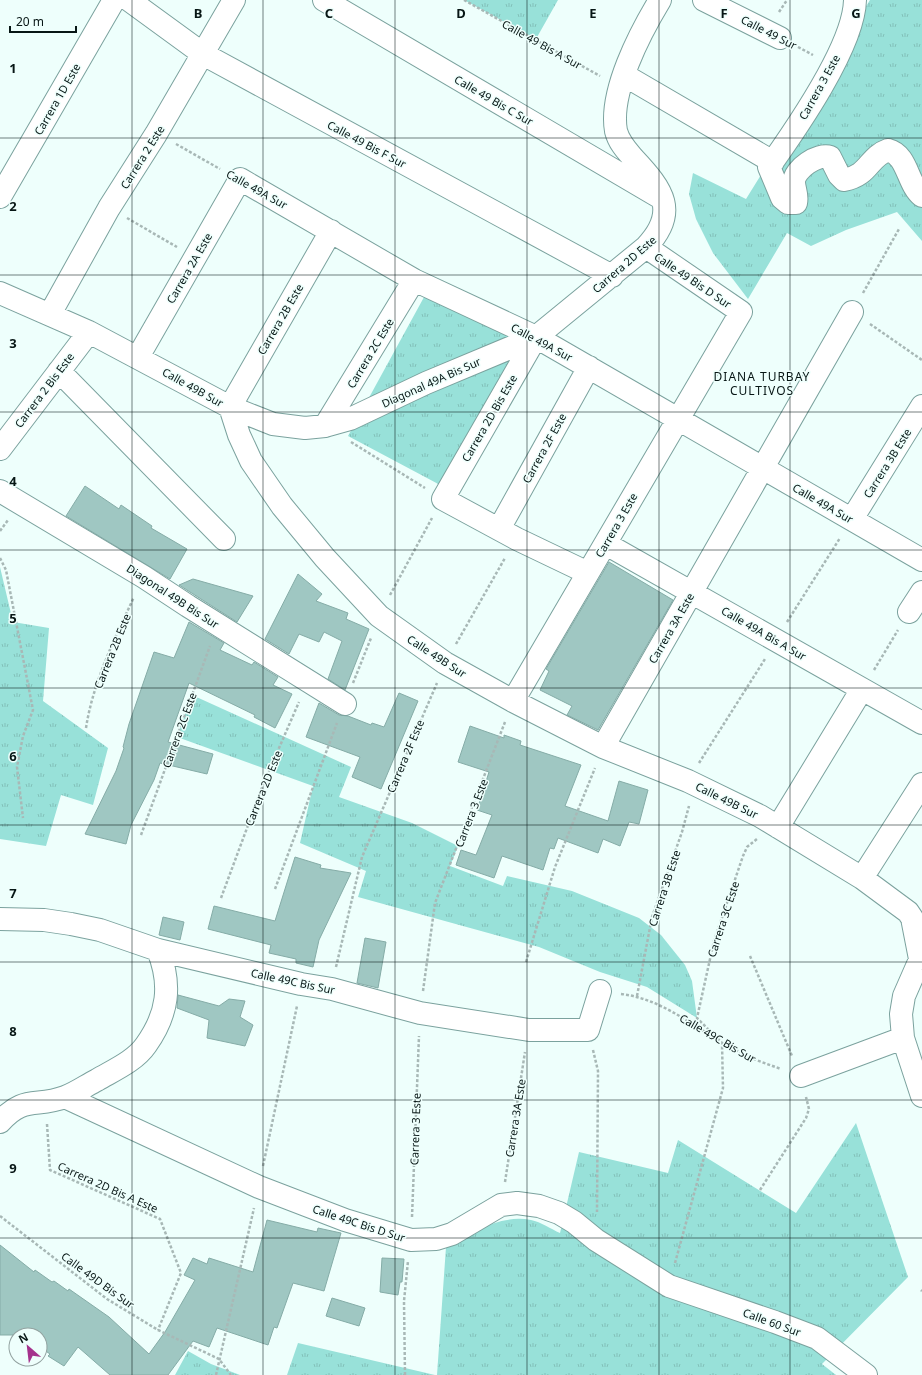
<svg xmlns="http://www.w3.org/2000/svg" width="922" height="1375" font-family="'Noto Sans',sans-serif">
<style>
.grass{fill:url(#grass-tufts)}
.building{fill:#9fc7c2;stroke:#85aca7}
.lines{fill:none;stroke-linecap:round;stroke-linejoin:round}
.minor-casing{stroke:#7ba29e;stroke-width:24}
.path{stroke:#a8b8b6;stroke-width:2.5;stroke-dasharray:3 2;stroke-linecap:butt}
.minor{stroke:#fff;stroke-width:22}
.grid{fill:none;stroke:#071615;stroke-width:1;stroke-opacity:0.55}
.labels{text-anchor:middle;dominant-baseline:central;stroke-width:3;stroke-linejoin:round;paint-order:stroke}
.street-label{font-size:11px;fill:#071615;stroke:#eefffc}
.neighbourhood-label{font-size:12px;letter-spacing:1px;fill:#071615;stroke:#eefffc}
.grid-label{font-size:13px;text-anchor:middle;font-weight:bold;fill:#071615;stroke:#eefffc;stroke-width:3;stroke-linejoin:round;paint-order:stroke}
</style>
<defs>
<pattern id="grass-tufts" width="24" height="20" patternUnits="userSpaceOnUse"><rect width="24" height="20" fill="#98e1d9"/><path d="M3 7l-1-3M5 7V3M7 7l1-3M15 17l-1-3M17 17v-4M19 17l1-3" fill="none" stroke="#82c0b9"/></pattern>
</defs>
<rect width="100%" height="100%" fill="#eefffc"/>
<!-- grass -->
<path class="grass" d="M 464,0 L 558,0 L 536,39 Z
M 870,0 L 922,0 L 922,241 L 897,212 L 846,230 L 811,246 L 787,233 L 748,299 L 713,253 L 696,219 L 689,194 L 693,173 L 746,199 Z
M 429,288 L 522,338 L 442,486 L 348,436 Z
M 0,567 L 13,622 L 49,628 L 43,701 L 108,748 L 93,805 L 61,795 L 46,846 L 0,839 Z
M 192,695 L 351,767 L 339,797 L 412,823 L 458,846 L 450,866 L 503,886 L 507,876 L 572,891 L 639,918 L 661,935 L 685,965 L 692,981 L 697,1018 L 647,987 L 600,972 L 539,947 L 358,897 L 366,871 L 300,843 L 313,786 L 177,737 Z
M 856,1123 L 908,1277 L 822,1364 L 836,1375 L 437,1375 L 446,1247 C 472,1233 500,1214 531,1220 C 541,1222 551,1229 560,1233 L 579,1152 L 668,1173 L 678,1140 L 796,1213 Z
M 298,1343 L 435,1375 L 287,1375 Z
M 188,1351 L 211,1364 L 240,1375 L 175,1375 Z"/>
<!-- building -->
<path class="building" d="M 85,486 L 119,509 L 121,505 L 152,526 L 151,528 L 187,549 L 170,579 L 66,516 Z
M 609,562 L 673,600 L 598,730 L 567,715 L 572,706 L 540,690 L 549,671 L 546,669 Z
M 298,574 L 322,594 L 316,601 L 348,613 L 346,619 L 369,629 L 345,690 L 328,679 L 342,641 L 324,632 L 319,642 L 299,634 L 289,654 L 265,639 Z
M 193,579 L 253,596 L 237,622 L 179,585 Z
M 189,622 L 224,643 L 220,650 L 252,665 L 254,662 L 278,677 L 273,685 L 292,694 L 275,728 L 254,717 L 255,715 L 189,683 L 168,742 L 213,754 L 207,774 L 160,763 L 154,780 L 131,825 L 126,844 L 85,834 L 116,771 L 124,748 L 123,747 L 129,724 L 154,652 L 174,658 Z
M 399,693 L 418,701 L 381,789 L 352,777 L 360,757 L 306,737 L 319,703 L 339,715 L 348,716 L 371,725 L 372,723 L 384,727 Z
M 470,726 L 504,738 L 504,735 L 521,741 L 520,745 L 581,765 L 565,806 L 608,821 L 619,781 L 648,790 L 639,824 L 629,822 L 620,846 L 603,839 L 598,853 L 558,838 L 554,849 L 550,848 L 543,870 L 502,856 L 494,878 L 456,865 L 461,850 L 476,855 L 492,815 L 477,810 L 489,772 L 458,762 Z
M 295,857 L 321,865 L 320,868 L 351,873 L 319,940 L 313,967 L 296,963 L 296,959 L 269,953 L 271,945 L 208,929 L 214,906 L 275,921 Z
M 163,917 L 184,922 L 180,940 L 159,935 Z
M 365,938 L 386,942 L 378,988 L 357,983 Z
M 178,995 L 219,1006 L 229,999 L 245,1001 L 240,1017 L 253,1025 L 245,1046 L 207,1038 L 209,1020 L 177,1008 Z
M 267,1220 L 317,1232 L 318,1228 L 341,1233 L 324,1291 L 293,1283 L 277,1328 L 274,1327 L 268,1345 L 217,1328 L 209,1347 L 193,1341 L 168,1375 L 110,1375 L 78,1347 L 64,1366 L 48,1356 L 50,1354 L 40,1347 L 40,1335 L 0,1335 L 0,1245 L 34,1272 L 35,1270 L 52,1282 L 54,1281 L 68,1291 L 69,1289 L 109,1317 L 149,1354 L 165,1332 L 195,1280 L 184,1275 L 193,1258 L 207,1264 L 209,1258 L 253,1272 Z
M 382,1258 L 404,1259 L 402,1282 L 400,1282 L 398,1295 L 380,1292 Z
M 332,1298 L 365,1308 L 359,1326 L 326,1316 Z"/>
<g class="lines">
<defs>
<path id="minor" d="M 129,0 L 203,54 L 612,276
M 324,0 L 661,198
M 704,0 L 780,38
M 855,0 C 854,46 796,129 769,167 L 782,198 L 788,203 L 796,203 C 798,195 794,189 794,182 C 794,169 818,153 830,157 L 839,175 L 844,180 C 870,175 868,157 888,150 C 908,155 907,184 922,196
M 624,75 L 773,162
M 0,197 L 114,0
M 0,293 L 89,332 L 230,407 L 273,424 L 305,428 L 325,426 L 350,419 L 426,383 L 536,337 L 646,247 C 679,212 663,190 634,159 C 627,151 619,143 616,131 C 609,92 640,33 660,0
M 50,314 L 109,208 L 156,134 L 234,0
M 536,337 L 443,499 L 517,539 L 588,573
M 138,357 L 240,179 L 414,280 L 536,337 L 922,560
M 59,371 L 224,539
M 230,407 L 239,435 L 251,461 L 282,506 L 325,558 L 379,616 L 445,663 L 513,701 L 603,747 L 688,781 L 760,816 L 862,878 L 908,912 L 912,918 L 920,959
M 230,407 L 331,231
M 325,426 L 414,280
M 0,449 L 89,332
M 0,491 L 144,577 L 188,606 L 345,704
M 852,519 L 922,406
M 499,529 L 589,367
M 606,544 L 922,723
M 909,612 L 922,592
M 513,701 L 741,312 L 646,247
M 603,747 L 852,312
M 778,827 L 862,689
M 862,878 L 922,784
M 0,919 L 44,920 L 71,924 L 100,930 L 158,950 L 301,984 L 332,989 L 420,1013 L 529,1030 L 588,1030 L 600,991
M 922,955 L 904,996 L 901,1014 L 903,1038 L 922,1096
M 801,1076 L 903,1038
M 65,1097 L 259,1187 L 345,1220 L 411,1240 L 436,1239 L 452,1234 L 501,1205 L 517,1203 L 539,1206 L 559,1213 L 574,1222 L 596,1240 L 669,1286 L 775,1322 L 817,1338 L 866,1375
M 0,1122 C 24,1095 36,1108 65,1097 C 76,1093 87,1085 97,1080 C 114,1070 135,1061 146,1045 C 168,1014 172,985 158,950"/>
</defs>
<!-- minor casing -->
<use href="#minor" class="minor-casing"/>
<!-- path -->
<path class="path" d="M 464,0 L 600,76
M 779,12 L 787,0
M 798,47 L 813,55
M 176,144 L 220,169
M 127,218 L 177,247
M 863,293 L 899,229
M 870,324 L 922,360
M 351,442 L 425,488
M 0,531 L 8,520
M 0,558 L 6,570 L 33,710 L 23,736 L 17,767 L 23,818
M 390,595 L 432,518
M 787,622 L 840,538
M 456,644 L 505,558
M 874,670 L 898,630
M 353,683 L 371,638
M 86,728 C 93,682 115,638 134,597
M 699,763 L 765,659
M 141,835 L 210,646
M 275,889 L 337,723
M 221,898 L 263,785 L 299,702
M 750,956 L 792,1056
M 526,962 L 555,867 L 595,768
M 336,967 L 362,857 L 437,683
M 423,991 L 435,903 L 505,722
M 621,994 C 657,998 687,1021 718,1040
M 637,996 L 652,917 L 682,832 L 689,806
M 722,1043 L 756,1060 L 781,1069
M 593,1050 L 598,1071 L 597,1212
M 47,1124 L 50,1170 L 160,1219 L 181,1273 L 158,1330
M 263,1166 L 297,1006
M 505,1182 L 525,1052
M 760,1190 L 806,1118 L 809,1109 L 806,1097
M 0,1216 L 107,1299 L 158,1330 L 219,1359 L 231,1375
M 412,1217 L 419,1036
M 675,1263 L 723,1088 L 722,1043 L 697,1018 L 714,941 L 743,856 L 747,847 L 757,839
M 921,1290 L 922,1291
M 216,1375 L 254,1208
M 405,1375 L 404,1301 L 408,1261"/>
<!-- minor -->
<use href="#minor" class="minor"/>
</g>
<!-- grid -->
<path class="grid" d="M 132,0 L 132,1375M 263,0 L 263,1375M 395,0 L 395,1375M 527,0 L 527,1375M 659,0 L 659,1375M 790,0 L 790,1375M 0,138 L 922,138M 0,275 L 922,275M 0,412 L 922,412M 0,550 L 922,550M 0,688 L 922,688M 0,825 L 922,825M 0,962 L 922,962M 0,1100 L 922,1100M 0,1238 L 922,1238"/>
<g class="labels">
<!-- street labels -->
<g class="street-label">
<text transform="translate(769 32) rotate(27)">Calle 49 Sur</text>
<text transform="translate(542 44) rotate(29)">Calle 49 Bis A Sur</text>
<text transform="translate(819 87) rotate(-61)">Carrera 3 Este</text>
<text transform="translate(57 99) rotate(-60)">Carrera 1D Este</text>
<text transform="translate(494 100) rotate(30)">Calle 49 Bis C Sur</text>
<text transform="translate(367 144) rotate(28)">Calle 49 Bis F Sur</text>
<text transform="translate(142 157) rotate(-58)">Carrera 2 Este</text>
<text transform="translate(257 189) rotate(29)">Calle 49A Sur</text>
<text transform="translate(624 264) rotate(-41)">Carrera 2D Este</text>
<text transform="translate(189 268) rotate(-60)">Carrera 2A Este</text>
<text transform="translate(693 280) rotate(34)">Calle 49 Bis D Sur</text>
<text transform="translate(280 319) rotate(-60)">Carrera 2B Este</text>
<text transform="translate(542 342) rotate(28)">Calle 49A Sur</text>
<text transform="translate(370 353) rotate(-59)">Carrera 2C Este</text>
<text transform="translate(431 382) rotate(-24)">Diagonal 49A Bis Sur</text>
<text transform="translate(193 387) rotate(29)">Calle 49B Sur</text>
<text transform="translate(44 390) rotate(-53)">Carrera 2 Bis Este</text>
<text transform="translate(489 418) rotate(-60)">Carrera 2D Bis Este</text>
<text transform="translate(544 448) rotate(-61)">Carrera 2F Este</text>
<text transform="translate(887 463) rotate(-58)">Carrera 3B Este</text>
<text transform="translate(823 503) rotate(30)">Calle 49A Sur</text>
<text transform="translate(616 525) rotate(-60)">Carrera 3 Este</text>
<text transform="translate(173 596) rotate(33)">Diagonal 49B Bis Sur</text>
<text transform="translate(671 628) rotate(-60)">Carrera 3A Este</text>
<text transform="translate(764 633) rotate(30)">Calle 49A Bis A Sur</text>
<text transform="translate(112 651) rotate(-68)">Carrera 2B Este</text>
<text transform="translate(437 656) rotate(33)">Calle 49B Sur</text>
<text transform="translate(179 730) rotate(-70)">Carrera 2C Este</text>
<text transform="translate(405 756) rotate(-67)">Carrera 2F Este</text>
<text transform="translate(263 788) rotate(-68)">Carrera 2D Este</text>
<text transform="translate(727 800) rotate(26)">Calle 49B Sur</text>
<text transform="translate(471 813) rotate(-69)">Carrera 3 Este</text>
<text transform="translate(664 888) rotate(-72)">Carrera 3B Este</text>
<text transform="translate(723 919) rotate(-72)">Carrera 3C Este</text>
<text transform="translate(293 981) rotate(12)">Calle 49C Bis Sur</text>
<text transform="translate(718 1038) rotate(30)">Calle 49C Bis Sur</text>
<text transform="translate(515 1118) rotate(-81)">Carrera 3A Este</text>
<text transform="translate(415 1129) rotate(-88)">Carrera 3 Este</text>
<text transform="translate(108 1187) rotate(24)">Carrera 2D Bis A Este</text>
<text transform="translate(359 1223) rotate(18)">Calle 49C Bis D Sur</text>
<text transform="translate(98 1280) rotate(36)">Calle 49D Bis Sur</text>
<text transform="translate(772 1322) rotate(20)">Calle 60 Sur</text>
</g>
<!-- neighbourhood labels -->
<g class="neighbourhood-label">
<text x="762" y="376">DIANA TURBAY<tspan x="762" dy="14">CULTIVOS</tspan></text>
</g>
</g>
<g class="grid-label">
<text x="198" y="18">B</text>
<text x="329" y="18">C</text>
<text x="461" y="18">D</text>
<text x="593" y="18">E</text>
<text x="724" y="18">F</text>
<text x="856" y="18">G</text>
<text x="13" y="73">1</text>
<text x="13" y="211">2</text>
<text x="13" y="348">3</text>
<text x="13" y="486">4</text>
<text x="13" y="623">5</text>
<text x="13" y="761">6</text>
<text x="13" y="898">7</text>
<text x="13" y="1036">8</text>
<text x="13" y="1173">9</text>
</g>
<!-- north arrow -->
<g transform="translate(28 1347) rotate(332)"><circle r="19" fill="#eefffc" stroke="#92a2a0"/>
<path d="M0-3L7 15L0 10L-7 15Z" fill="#a4328d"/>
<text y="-6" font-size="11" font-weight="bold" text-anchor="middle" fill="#071615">N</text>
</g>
<!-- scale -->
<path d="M10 26v6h66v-6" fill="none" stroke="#071615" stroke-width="2"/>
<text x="16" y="26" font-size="12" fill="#071615" stroke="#eefffc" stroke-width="3" paint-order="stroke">20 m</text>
</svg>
